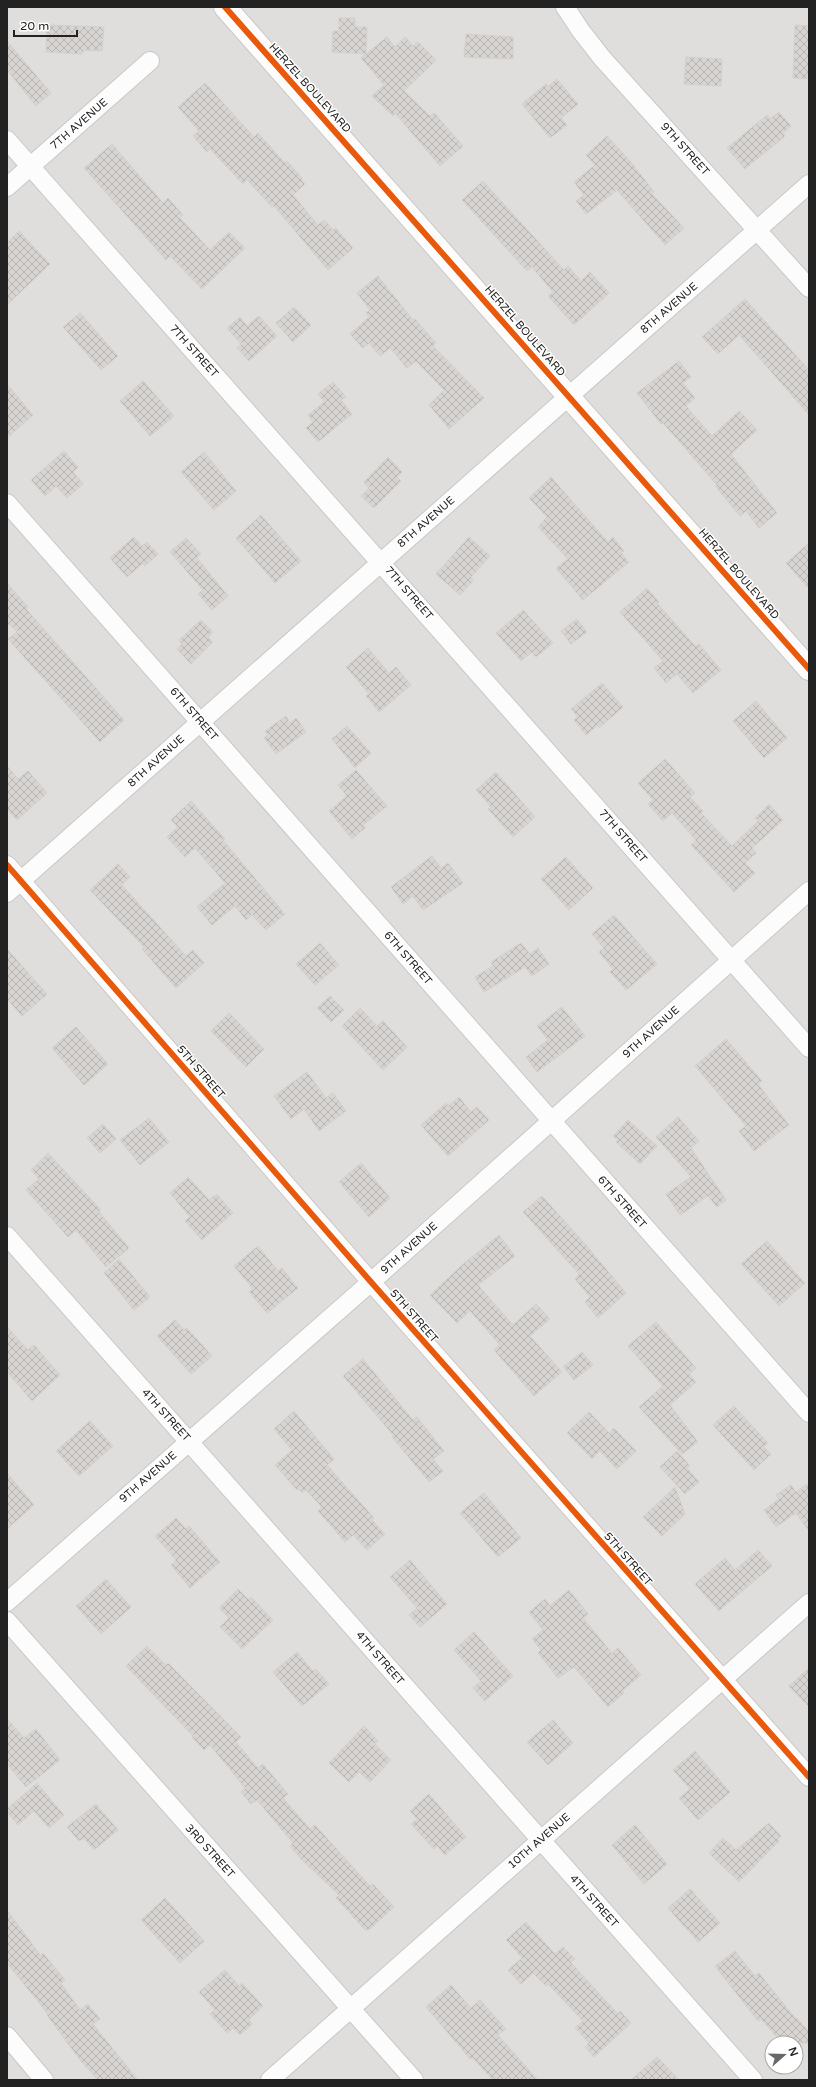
<svg xmlns="http://www.w3.org/2000/svg" width="816" height="2087" font-family="'Varela Round',sans-serif">
<style>
.residential{fill:#dfdedc;fill-rule:evenodd}
.building{fill:url(#building-cross-hatch);stroke:#d3d0cc}
.lines{fill:none;stroke-linecap:round;stroke-linejoin:round}
.minor-casing{stroke:#c9c8c7;stroke-width:20}
.tertiary-casing{stroke:#c9c8c7;stroke-width:24}
.minor{stroke:#fdfcfc;stroke-width:18}
.tertiary{stroke:#fdfcfc;stroke-width:22}
.cycleway-casing{stroke:#fff;stroke-width:8}
.cycleway{stroke:#e8590c;stroke-width:6}
.labels{text-anchor:middle;dominant-baseline:central;stroke-width:3;stroke-linejoin:round;paint-order:stroke}
.street-label{font-size:11px;fill:#222;stroke:#fff}
</style>
<defs>
<pattern id="building-cross-hatch" width="8" height="8" patternUnits="userSpaceOnUse"><rect width="8" height="8" fill="#d7d4d2"/><path d="M0 0l8 8M0 8l8-8" fill="none" stroke="#b8b6b4"/></pattern>
</defs>
<rect width="100%" height="100%" fill="#f0eeeb"/>
<!-- residential -->
<path class="residential" d="M 7,7 L 809,7 L 809,2080 L 7,2080 ZM 772,2043 L 796,2043 L 796,2067 L 772,2067 Z"/>
<!-- building -->
<path class="building" d="M 339,18 L 355,18 L 355,27 L 367,27 L 366,54 L 332,52 L 333,31 L 339,31 Z
M 47,25 L 104,27 L 102,51 L 84,50 L 82,54 L 46,52 Z
M 795,25 L 809,26 L 809,79 L 793,78 Z
M 466,34 L 513,37 L 513,59 L 464,57 Z
M 387,37 L 395,47 L 405,37 L 413,46 L 418,42 L 436,60 L 404,91 L 430,116 L 434,113 L 463,146 L 440,166 L 395,113 L 393,116 L 372,96 L 384,85 L 361,58 Z
M 7,41 L 51,93 L 36,106 L 7,70 Z
M 686,57 L 722,59 L 721,86 L 684,84 Z
M 557,79 L 578,104 L 561,118 L 567,125 L 550,138 L 522,104 L 546,84 L 548,87 Z
M 205,83 L 254,137 L 258,133 L 285,163 L 287,161 L 302,178 L 301,179 L 305,184 L 293,195 L 318,225 L 324,220 L 333,230 L 336,228 L 353,248 L 328,270 L 274,206 L 272,207 L 247,180 L 243,184 L 210,149 L 207,152 L 193,136 L 199,131 L 178,107 Z
M 779,112 L 791,126 L 783,133 L 785,136 L 745,169 L 727,148 L 767,115 L 770,119 Z
M 607,136 L 631,162 L 654,192 L 652,194 L 684,228 L 665,245 L 617,190 L 586,214 L 576,201 L 584,195 L 574,182 L 595,165 L 586,155 Z
M 112,144 L 163,203 L 168,198 L 183,215 L 180,218 L 210,250 L 229,232 L 245,248 L 202,289 L 170,256 L 166,260 L 84,168 Z
M 483,181 L 564,270 L 568,266 L 581,281 L 590,272 L 609,293 L 574,325 L 548,296 L 553,292 L 532,267 L 527,271 L 462,200 Z
M 19,231 L 50,264 L 7,305 L 7,243 Z
M 378,276 L 413,320 L 415,319 L 436,343 L 433,346 L 484,398 L 449,429 L 429,405 L 444,390 L 416,361 L 407,368 L 390,348 L 380,356 L 369,343 L 363,348 L 350,334 L 369,317 L 366,313 L 370,310 L 357,293 Z
M 745,299 L 809,370 L 809,415 L 739,335 L 718,354 L 702,337 Z
M 294,307 L 311,325 L 293,342 L 276,323 Z
M 80,313 L 118,356 L 101,370 L 63,327 Z
M 259,316 L 277,336 L 249,361 L 237,348 L 241,344 L 227,328 L 240,317 L 247,326 Z
M 679,361 L 691,377 L 683,383 L 695,398 L 686,406 L 712,436 L 739,411 L 757,430 L 731,454 L 777,513 L 759,528 L 746,511 L 740,516 L 715,486 L 717,485 L 663,423 L 661,424 L 637,393 Z
M 143,381 L 174,416 L 150,436 L 120,401 Z
M 333,382 L 346,397 L 341,400 L 352,414 L 318,442 L 306,428 L 313,422 L 308,415 L 324,402 L 318,394 Z
M 7,384 L 33,415 L 7,438 Z
M 64,451 L 78,467 L 73,472 L 83,484 L 67,498 L 56,486 L 45,496 L 31,480 Z
M 204,452 L 236,491 L 214,510 L 181,472 Z
M 388,457 L 402,472 L 397,477 L 401,481 L 374,508 L 361,496 L 369,488 L 364,482 Z
M 551,477 L 608,542 L 613,537 L 624,551 L 621,553 L 629,562 L 583,600 L 556,568 L 568,559 L 538,527 L 547,517 L 529,498 Z
M 261,515 L 301,561 L 275,583 L 236,538 Z
M 134,537 L 142,546 L 147,542 L 158,554 L 145,566 L 143,563 L 127,577 L 110,558 Z
M 469,537 L 490,556 L 471,577 L 473,581 L 460,595 L 436,574 Z
M 186,538 L 201,554 L 197,558 L 228,596 L 212,610 L 198,594 L 203,590 L 170,552 Z
M 809,543 L 809,589 L 786,563 Z
M 7,583 L 28,607 L 26,609 L 124,720 L 100,742 L 8,639 L 17,632 L 9,624 L 7,626 Z
M 647,588 L 659,602 L 657,603 L 696,647 L 699,644 L 721,670 L 693,693 L 677,674 L 666,683 L 654,668 L 663,661 L 620,612 Z
M 523,610 L 553,643 L 536,657 L 532,652 L 521,661 L 496,633 Z
M 577,619 L 587,632 L 571,644 L 561,631 Z
M 201,620 L 213,632 L 208,637 L 213,642 L 191,664 L 177,649 L 182,644 L 179,640 Z
M 368,648 L 389,673 L 396,667 L 411,685 L 379,712 L 366,696 L 369,694 L 346,667 Z
M 602,683 L 623,707 L 599,728 L 598,725 L 586,735 L 574,720 L 578,717 L 571,709 Z
M 756,701 L 787,738 L 764,758 L 733,721 Z
M 286,716 L 290,723 L 296,718 L 306,732 L 276,754 L 264,738 L 268,735 L 265,731 Z
M 347,726 L 371,753 L 355,768 L 332,739 Z
M 665,759 L 695,793 L 690,797 L 703,811 L 701,813 L 732,846 L 758,821 L 755,818 L 769,804 L 783,820 L 752,848 L 756,853 L 745,863 L 755,873 L 734,892 L 691,845 L 696,840 L 672,813 L 663,821 L 648,804 L 653,800 L 638,783 Z
M 7,766 L 18,779 L 28,771 L 47,793 L 17,820 L 7,809 Z
M 356,770 L 387,806 L 363,825 L 365,828 L 352,839 L 329,811 L 347,796 L 338,785 Z
M 496,772 L 535,817 L 513,837 L 488,809 L 491,807 L 476,790 Z
M 191,801 L 225,839 L 223,840 L 285,914 L 266,930 L 252,915 L 246,920 L 235,906 L 212,925 L 197,907 L 225,883 L 195,848 L 185,857 L 167,837 L 178,827 L 171,820 Z
M 432,856 L 441,868 L 448,863 L 463,883 L 423,910 L 413,896 L 403,904 L 391,887 Z
M 566,857 L 593,888 L 569,910 L 541,879 Z
M 118,864 L 130,877 L 122,885 L 186,956 L 193,950 L 204,963 L 176,988 L 142,949 L 144,947 L 90,890 Z
M 614,915 L 657,964 L 626,990 L 610,972 L 613,969 L 599,952 L 604,948 L 592,934 Z
M 320,943 L 339,965 L 315,985 L 296,964 Z
M 521,943 L 530,954 L 538,948 L 549,964 L 532,976 L 525,967 L 484,992 L 475,977 L 493,966 L 491,962 Z
M 7,949 L 47,994 L 22,1016 L 7,999 Z
M 330,996 L 344,1010 L 331,1022 L 317,1008 Z
M 562,1007 L 585,1036 L 537,1072 L 526,1057 L 548,1040 L 537,1026 Z
M 360,1008 L 377,1026 L 383,1021 L 407,1047 L 383,1070 L 342,1026 Z
M 229,1013 L 264,1049 L 246,1067 L 211,1031 Z
M 76,1027 L 108,1064 L 84,1085 L 52,1048 Z
M 726,1039 L 762,1081 L 758,1084 L 789,1125 L 754,1151 L 739,1131 L 746,1126 L 695,1066 Z
M 307,1072 L 326,1098 L 333,1093 L 346,1111 L 319,1131 L 304,1109 L 291,1119 L 274,1096 Z
M 459,1097 L 471,1112 L 477,1107 L 489,1120 L 448,1156 L 421,1125 L 446,1103 L 448,1106 Z
M 678,1117 L 699,1141 L 691,1148 L 726,1200 L 717,1207 L 708,1196 L 680,1215 L 666,1194 L 691,1177 L 656,1137 Z
M 149,1118 L 169,1142 L 140,1165 L 120,1140 Z
M 628,1120 L 657,1146 L 640,1164 L 616,1142 L 618,1140 L 613,1136 Z
M 103,1124 L 116,1139 L 100,1153 L 87,1138 Z
M 48,1153 L 101,1210 L 99,1212 L 129,1248 L 106,1267 L 76,1230 L 68,1237 L 26,1190 L 39,1179 L 31,1170 Z
M 361,1163 L 390,1198 L 369,1217 L 339,1182 Z
M 188,1177 L 209,1200 L 217,1194 L 233,1213 L 202,1240 L 185,1221 L 190,1217 L 170,1193 Z
M 542,1196 L 587,1246 L 626,1293 L 598,1318 L 585,1302 L 590,1297 L 575,1279 L 579,1274 L 523,1212 Z
M 499,1235 L 515,1256 L 478,1285 L 513,1325 L 536,1304 L 550,1319 L 530,1336 L 562,1372 L 534,1396 L 494,1350 L 500,1345 L 470,1311 L 457,1323 L 430,1295 L 462,1265 Z
M 767,1241 L 805,1283 L 779,1306 L 741,1264 Z
M 258,1246 L 278,1271 L 282,1268 L 298,1288 L 267,1313 L 249,1292 L 253,1289 L 234,1266 Z
M 119,1259 L 150,1297 L 134,1310 L 104,1273 Z
M 175,1320 L 184,1330 L 187,1328 L 212,1356 L 191,1374 L 157,1336 Z
M 656,1322 L 696,1368 L 689,1374 L 696,1382 L 670,1405 L 698,1442 L 682,1454 L 639,1407 L 663,1386 L 628,1346 Z
M 7,1327 L 28,1350 L 34,1345 L 60,1375 L 32,1401 L 7,1372 Z
M 582,1352 L 593,1365 L 574,1380 L 563,1367 Z
M 363,1359 L 413,1420 L 417,1417 L 444,1451 L 433,1459 L 443,1471 L 429,1482 L 392,1437 L 394,1436 L 343,1376 Z
M 734,1406 L 768,1443 L 764,1447 L 771,1454 L 754,1470 L 713,1425 Z
M 294,1411 L 334,1459 L 327,1465 L 374,1518 L 372,1520 L 385,1534 L 367,1550 L 353,1535 L 345,1542 L 318,1511 L 322,1507 L 306,1490 L 302,1493 L 298,1489 L 297,1490 L 275,1465 L 292,1450 L 274,1429 Z
M 589,1412 L 609,1433 L 614,1428 L 636,1451 L 617,1469 L 600,1451 L 592,1459 L 567,1433 Z
M 90,1421 L 113,1446 L 79,1476 L 56,1451 Z
M 677,1451 L 690,1466 L 687,1468 L 699,1482 L 685,1494 L 660,1467 Z
M 7,1473 L 34,1505 L 7,1529 Z
M 809,1483 L 809,1531 L 796,1513 L 776,1527 L 764,1510 L 779,1499 L 776,1495 L 791,1485 L 796,1492 Z
M 675,1487 L 685,1514 L 662,1536 L 643,1517 Z
M 484,1493 L 521,1538 L 498,1557 L 460,1513 Z
M 176,1518 L 186,1529 L 189,1526 L 220,1562 L 190,1588 L 171,1565 L 176,1560 L 155,1536 Z
M 758,1550 L 772,1566 L 719,1611 L 695,1584 L 725,1558 L 735,1570 Z
M 410,1560 L 447,1604 L 420,1627 L 409,1615 L 417,1608 L 390,1577 Z
M 106,1579 L 131,1607 L 101,1634 L 76,1606 Z
M 238,1589 L 249,1600 L 251,1597 L 273,1620 L 242,1649 L 220,1627 L 229,1618 L 219,1608 Z
M 569,1590 L 588,1614 L 583,1618 L 612,1653 L 618,1648 L 641,1675 L 622,1691 L 624,1693 L 608,1707 L 574,1667 L 558,1678 L 538,1653 L 541,1650 L 532,1639 L 543,1630 L 529,1612 L 545,1599 L 550,1606 Z
M 474,1632 L 513,1676 L 485,1701 L 473,1688 L 481,1681 L 454,1650 Z
M 147,1646 L 166,1665 L 168,1663 L 241,1737 L 236,1742 L 258,1768 L 263,1764 L 288,1794 L 283,1798 L 310,1829 L 315,1825 L 370,1886 L 373,1884 L 394,1907 L 370,1929 L 365,1930 L 336,1898 L 339,1895 L 301,1859 L 290,1846 L 293,1843 L 257,1800 L 251,1804 L 241,1792 L 245,1788 L 210,1745 L 204,1750 L 192,1737 L 193,1736 L 126,1666 Z
M 297,1652 L 313,1671 L 316,1669 L 329,1684 L 302,1706 L 273,1672 Z
M 809,1668 L 809,1707 L 789,1686 Z
M 7,1719 L 24,1738 L 36,1729 L 60,1760 L 26,1787 L 7,1764 Z
M 553,1720 L 573,1743 L 548,1765 L 527,1742 Z
M 364,1726 L 378,1741 L 375,1744 L 391,1760 L 370,1782 L 359,1772 L 349,1782 L 329,1763 Z
M 695,1751 L 730,1792 L 698,1820 L 679,1798 L 690,1789 L 673,1770 Z
M 37,1783 L 64,1815 L 49,1828 L 34,1811 L 18,1825 L 7,1812 L 7,1809 Z
M 429,1794 L 466,1837 L 445,1855 L 437,1846 L 434,1849 L 411,1824 L 417,1819 L 410,1811 Z
M 96,1804 L 118,1830 L 94,1850 L 84,1838 L 79,1841 L 67,1827 Z
M 769,1823 L 781,1836 L 777,1839 L 779,1841 L 739,1882 L 709,1853 L 723,1838 L 736,1850 Z
M 635,1825 L 667,1864 L 644,1884 L 612,1845 Z
M 690,1889 L 720,1923 L 698,1942 L 668,1908 Z
M 165,1898 L 204,1941 L 180,1963 L 141,1920 Z
M 7,1910 L 41,1956 L 43,1953 L 65,1980 L 61,1983 L 80,2010 L 88,2004 L 100,2019 L 93,2024 L 138,2080 L 98,2080 L 80,2060 L 47,2015 L 48,2014 L 7,1963 Z
M 526,1922 L 555,1954 L 563,1947 L 575,1959 L 571,1963 L 618,2014 L 620,2011 L 631,2023 L 594,2057 L 585,2047 L 589,2043 L 575,2028 L 583,2021 L 548,1984 L 546,1986 L 533,1973 L 521,1984 L 508,1970 L 522,1958 L 506,1940 Z
M 735,1951 L 755,1976 L 759,1973 L 796,2019 L 797,2018 L 809,2032 L 809,2043 L 782,2043 L 761,2019 L 758,2021 L 715,1966 Z
M 225,1970 L 239,1986 L 242,1983 L 263,2006 L 249,2020 L 252,2024 L 240,2035 L 233,2028 L 227,2033 L 210,2014 L 215,2010 L 199,1992 Z
M 451,1985 L 471,2008 L 480,2000 L 506,2029 L 498,2035 L 538,2080 L 493,2080 L 472,2057 L 470,2059 L 426,2007 Z
M 657,2057 L 679,2080 L 631,2080 Z"/>
<g class="lines">
<defs>
<path id="minor" d="M 565,7 L 581,31 L 602,58 L 809,288
M 7,140 L 809,1048
M 7,187 L 150,61
M 7,503 L 809,1413
M 7,865 L 371,1282 L 809,1777
M 7,893 L 809,184
M 7,1236 L 753,2080
M 7,1602 L 371,1282 L 809,891
M 7,1621 L 414,2080
M 7,2036 L 44,2080
M 270,2080 L 809,1603"/>
<path id="tertiary" d="M 225,7 L 809,669"/>
</defs>
<!-- minor casing -->
<use href="#minor" class="minor-casing"/>
<!-- tertiary casing -->
<use href="#tertiary" class="tertiary-casing"/>
<!-- minor -->
<use href="#minor" class="minor"/>
<!-- tertiary -->
<use href="#tertiary" class="tertiary"/>
<defs>
<path id="cycleway" d="M 225,7 L 809,669
M 7,865 L 371,1282 L 809,1777"/>
</defs>
<!-- cycleway casing -->
<use href="#cycleway" class="cycleway-casing"/>
<!-- cycleway -->
<use href="#cycleway" class="cycleway"/>
</g>
<g class="labels">
<!-- street labels -->
<g class="street-label">
<text transform="translate(310 88) rotate(48)">HERZEL BOULEVARD</text>
<text transform="translate(79 124) rotate(-41)">7TH AVENUE</text>
<text transform="translate(685 149) rotate(48)">9TH STREET</text>
<text transform="translate(669 308) rotate(-41)">8TH AVENUE</text>
<text transform="translate(525 331) rotate(49)">HERZEL BOULEVARD</text>
<text transform="translate(194 351) rotate(48)">7TH STREET</text>
<text transform="translate(426 522) rotate(-41)">8TH AVENUE</text>
<text transform="translate(739 574) rotate(49)">HERZEL BOULEVARD</text>
<text transform="translate(409 593) rotate(49)">7TH STREET</text>
<text transform="translate(194 714) rotate(49)">6TH STREET</text>
<text transform="translate(156 761) rotate(-42)">8TH AVENUE</text>
<text transform="translate(623 836) rotate(49)">7TH STREET</text>
<text transform="translate(408 958) rotate(49)">6TH STREET</text>
<text transform="translate(651 1032) rotate(-42)">9TH AVENUE</text>
<text transform="translate(201 1072) rotate(49)">5TH STREET</text>
<text transform="translate(622 1202) rotate(48)">6TH STREET</text>
<text transform="translate(409 1248) rotate(-42)">9TH AVENUE</text>
<text transform="translate(414 1316) rotate(49)">5TH STREET</text>
<text transform="translate(166 1415) rotate(48)">4TH STREET</text>
<text transform="translate(148 1477) rotate(-41)">9TH AVENUE</text>
<text transform="translate(628 1559) rotate(49)">5TH STREET</text>
<text transform="translate(380 1658) rotate(49)">4TH STREET</text>
<text transform="translate(539 1841) rotate(-41)">10TH AVENUE</text>
<text transform="translate(210 1851) rotate(48)">3RD STREET</text>
<text transform="translate(594 1901) rotate(48)">4TH STREET</text>
</g>
</g>
<!-- border -->
<rect width="816" height="2087" fill="none" stroke="#222222" stroke-width="16"/>
<!-- north arrow -->
<g transform="translate(784 2055) rotate(70)"><circle r="19" fill="#ffffff" stroke="#a7a7a7"/>
<path d="M0-3L7 15L0 10L-7 15Z" fill="#6a6968"/>
<text y="-6" font-size="11" font-weight="bold" text-anchor="middle" fill="#222222">N</text>
</g>
<!-- scale -->
<path d="M14 30v6h63v-6" fill="none" stroke="#222222" stroke-width="2"/>
<text x="20" y="30" font-size="12" fill="#222222" stroke="#ffffff" stroke-width="3" paint-order="stroke">20 m</text>
</svg>
